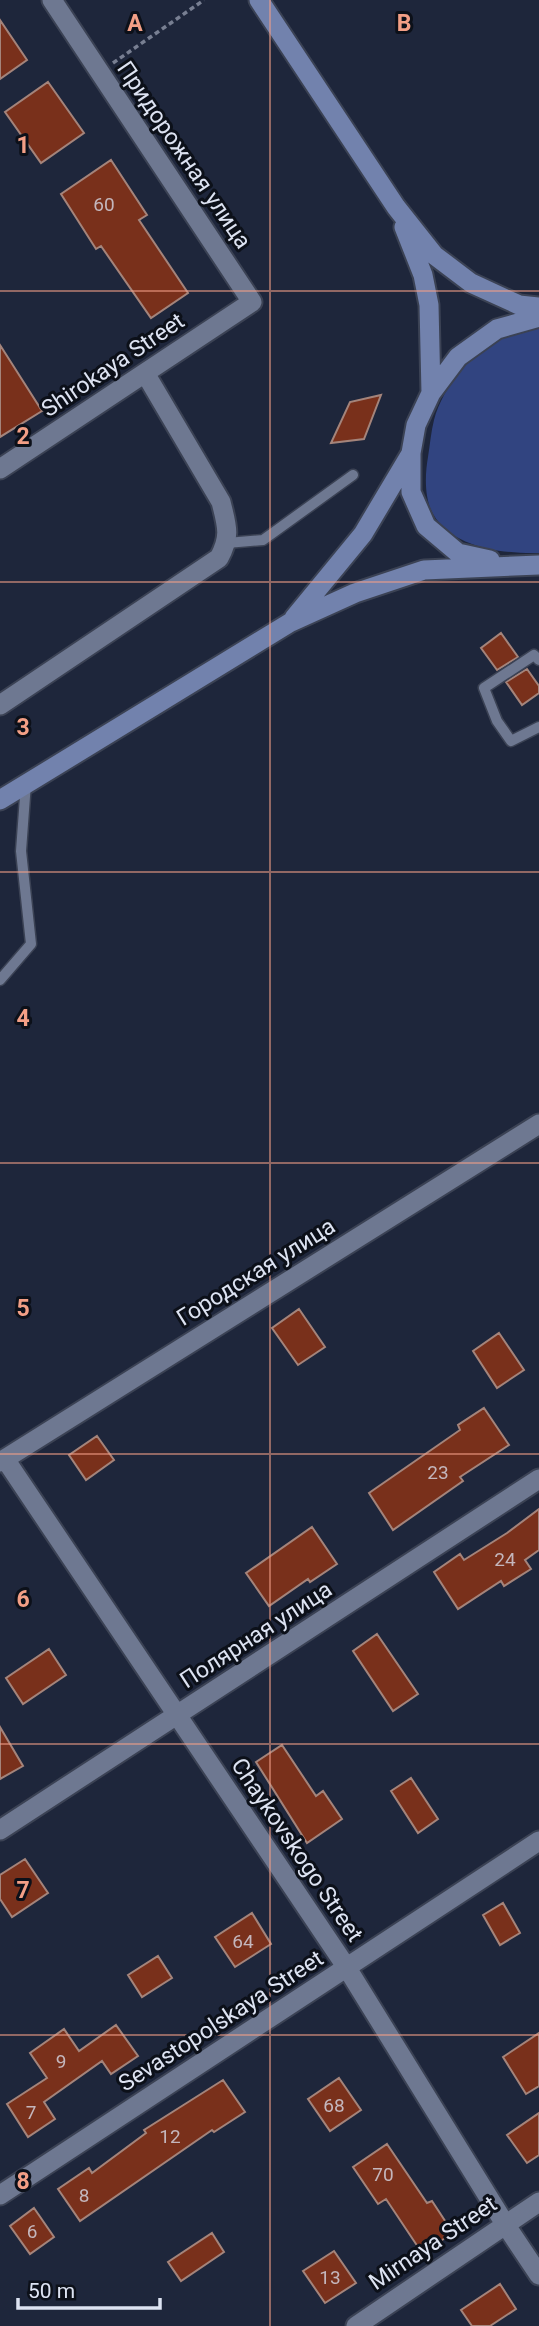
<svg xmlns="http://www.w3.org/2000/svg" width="539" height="2326" font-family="Roboto,sans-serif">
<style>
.green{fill:#314480}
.building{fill:#79301b;stroke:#a4847b;stroke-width:2}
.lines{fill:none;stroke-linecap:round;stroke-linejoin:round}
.service-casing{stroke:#3b4254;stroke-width:13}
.minor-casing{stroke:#3b4254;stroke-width:23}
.secondary-casing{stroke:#3b4254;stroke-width:23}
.path{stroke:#787f92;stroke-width:3.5;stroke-dasharray:5 3.5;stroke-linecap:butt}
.service{stroke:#6e7891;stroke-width:10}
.minor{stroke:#6e7891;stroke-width:19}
.secondary{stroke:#7282ad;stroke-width:19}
.grid{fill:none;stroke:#f39f86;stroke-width:2;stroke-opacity:0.55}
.labels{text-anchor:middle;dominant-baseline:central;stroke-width:6;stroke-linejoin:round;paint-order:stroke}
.number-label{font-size:19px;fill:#c4b6bc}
.street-label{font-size:23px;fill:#dde3f2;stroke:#0c1019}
.grid-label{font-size:23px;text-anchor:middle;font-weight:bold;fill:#f39f86;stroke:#0c1019;stroke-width:6;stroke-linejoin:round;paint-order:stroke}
</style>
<rect width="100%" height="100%" fill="#1e263b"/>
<!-- green -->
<path class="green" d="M 539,324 L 539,553 C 504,554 452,548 433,514 C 424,498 425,474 428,457 C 430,444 431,432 434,420 C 443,386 473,351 503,334 C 513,328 528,327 539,324 Z"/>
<!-- building -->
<path class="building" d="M 0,20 L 27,60 L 0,79 Z
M 48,82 L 84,133 L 41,163 L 5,112 Z
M 111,160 L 147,215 L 139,220 L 188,293 L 151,318 L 101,246 L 96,249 L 61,194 Z
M 0,345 L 42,411 L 0,437 Z
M 381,395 L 364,439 L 331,443 L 350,402 Z
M 501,633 L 518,657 L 497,670 L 481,648 Z
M 527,669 L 539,686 L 539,693 L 522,705 L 506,682 Z
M 299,1309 L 325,1347 L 298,1365 L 272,1328 Z
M 499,1333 L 524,1370 L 497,1388 L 473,1351 Z
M 484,1408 L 509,1445 L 460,1477 L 463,1481 L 393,1530 L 369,1493 L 460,1430 L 458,1425 Z
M 97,1436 L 114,1460 L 86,1480 L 69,1455 Z
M 539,1509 L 539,1550 L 525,1560 L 531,1569 L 504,1586 L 501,1581 L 458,1609 L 434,1572 L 460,1554 L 464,1560 L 507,1533 Z
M 312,1527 L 337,1564 L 310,1582 L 308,1579 L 269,1606 L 246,1573 Z
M 377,1634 L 418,1694 L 393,1711 L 353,1651 Z
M 49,1649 L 66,1675 L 23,1704 L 6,1678 Z
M 0,1727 L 23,1766 L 0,1779 Z
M 282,1745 L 316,1796 L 323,1791 L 342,1819 L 307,1843 L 256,1762 Z
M 411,1778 L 438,1819 L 418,1833 L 391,1791 Z
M 25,1859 L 48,1893 L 12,1917 L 0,1899 L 0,1875 Z
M 503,1903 L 520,1933 L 500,1945 L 483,1915 Z
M 252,1913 L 271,1944 L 235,1967 L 215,1937 Z
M 158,1956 L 172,1978 L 142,1997 L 128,1975 Z
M 116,2025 L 138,2056 L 111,2074 L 102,2061 L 44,2102 L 55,2119 L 28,2137 L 7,2104 L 47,2078 L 30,2053 L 64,2029 L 79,2051 Z
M 539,2033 L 539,2086 L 526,2094 L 503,2057 Z
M 339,2078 L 361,2110 L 330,2131 L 308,2099 Z
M 223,2080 L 245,2112 L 214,2132 L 212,2130 L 80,2221 L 58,2189 L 89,2168 L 92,2173 L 146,2133 L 144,2130 Z
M 539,2113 L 539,2155 L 527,2163 L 507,2135 Z
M 387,2144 L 427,2203 L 432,2201 L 453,2233 L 422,2253 L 386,2199 L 378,2204 L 353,2167 Z
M 34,2208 L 54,2237 L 30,2254 L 10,2226 Z
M 212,2233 L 224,2252 L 181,2281 L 168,2262 Z
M 334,2251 L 356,2283 L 325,2303 L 303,2271 Z
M 500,2284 L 516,2309 L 490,2326 L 472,2326 L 461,2310 Z"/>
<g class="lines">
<defs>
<path id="service" d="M 227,543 L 263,540 L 353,475
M 539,660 L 534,655 L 484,688 L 497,721 L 511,741 L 539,727
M 0,980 L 31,944 L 21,851 L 26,783"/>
<path id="minor" d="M 0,469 L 252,302 L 52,0
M 0,705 L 219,558 C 231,536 227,526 221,502 L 145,373
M 5,1459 L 347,1968 L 505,2224 L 539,2275
M 0,1462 L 539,1124
M 0,1830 L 539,1479
M 0,2195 L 539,1841
M 356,2326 L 539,2202"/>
<path id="secondary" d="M 259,0 L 396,207 L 434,255 L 471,283 L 519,305 L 539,307
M 404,227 L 423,275 L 429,305 L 431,393
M 490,560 L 458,553 L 426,526 L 411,492 L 411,453 L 416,425 L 431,393 L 458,357 L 497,329 L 539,317
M 294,618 L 363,534 L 410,455
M 0,800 L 291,622 L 355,593 L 424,570 L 539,565"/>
</defs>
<!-- service casing -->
<use href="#service" class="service-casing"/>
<!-- minor casing -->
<use href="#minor" class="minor-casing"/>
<!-- secondary casing -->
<use href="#secondary" class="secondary-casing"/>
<!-- path -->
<path class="path" d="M 113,63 L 204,0"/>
<!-- service -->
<use href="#service" class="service"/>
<!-- minor -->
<use href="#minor" class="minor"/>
<!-- secondary -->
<use href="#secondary" class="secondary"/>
</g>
<!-- grid -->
<path class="grid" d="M 270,0 L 270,2326M 0,291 L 539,291M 0,582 L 539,582M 0,872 L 539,872M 0,1163 L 539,1163M 0,1454 L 539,1454M 0,1744 L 539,1744M 0,2035 L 539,2035"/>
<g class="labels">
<!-- number labels -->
<g class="number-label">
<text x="104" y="204">60</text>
<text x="438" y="1472">23</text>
<text x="505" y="1559">24</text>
<text x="243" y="1941">64</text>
<text x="61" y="2061">9</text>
<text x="334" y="2105">68</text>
<text x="31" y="2112">7</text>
<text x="170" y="2136">12</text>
<text x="383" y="2174">70</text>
<text x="84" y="2195">8</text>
<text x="32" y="2231">6</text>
<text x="330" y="2277">13</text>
</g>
<!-- street labels -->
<g class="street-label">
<text transform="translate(184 155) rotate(56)">Придорожная улица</text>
<text transform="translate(113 365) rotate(-34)">Shirokaya Street</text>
<text transform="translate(256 1272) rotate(-32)">Городская улица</text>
<text transform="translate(256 1635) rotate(-33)">Полярная улица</text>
<text transform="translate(297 1850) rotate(56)">Chaykovskogo Street</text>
<text transform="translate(221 2021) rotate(-33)">Sevastopolskaya Street</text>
<text transform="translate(433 2243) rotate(-34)">Mirnaya Street</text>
</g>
</g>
<g class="grid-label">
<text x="135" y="31">A</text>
<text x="404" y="31">B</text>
<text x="23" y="153">1</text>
<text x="23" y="444">2</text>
<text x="23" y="735">3</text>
<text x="23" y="1026">4</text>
<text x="23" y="1316">5</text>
<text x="23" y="1607">6</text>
<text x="23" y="1898">7</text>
<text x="23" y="2189">8</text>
</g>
<!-- scale -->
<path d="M18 2298v10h142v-10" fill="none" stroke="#dde3f2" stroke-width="3.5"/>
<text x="28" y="2298" font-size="21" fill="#dde3f2" stroke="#0c1019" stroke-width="5" paint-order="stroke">50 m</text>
</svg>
